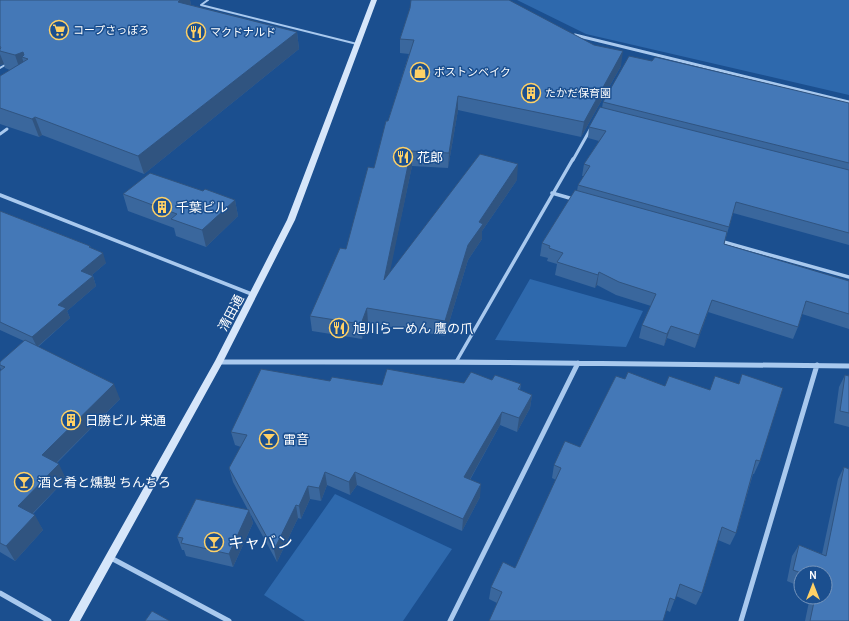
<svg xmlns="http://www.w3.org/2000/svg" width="849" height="621" font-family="Karla,'Noto Sans JP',sans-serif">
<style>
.green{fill:#2e69ad}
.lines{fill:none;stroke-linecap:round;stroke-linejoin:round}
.lane{stroke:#a9c9ee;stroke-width:2}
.street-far2{stroke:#a9c9ee;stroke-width:3}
.street-far1{stroke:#a9c9ee;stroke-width:3.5}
.street{stroke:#a9c9ee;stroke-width:5}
.secondary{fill:#d6e6fa;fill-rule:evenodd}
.wall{fill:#3a679d}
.shaded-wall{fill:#305480}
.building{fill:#4478b7;stroke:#305480}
.labels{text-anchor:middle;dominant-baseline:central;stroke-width:3;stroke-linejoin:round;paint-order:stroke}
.far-poi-label{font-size:11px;fill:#fff;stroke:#1b4f8f;text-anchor:start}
.poi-label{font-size:13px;fill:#fff;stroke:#1b4f8f;text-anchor:start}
.street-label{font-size:13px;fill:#fff;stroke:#1b4f8f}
.near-poi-label{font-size:16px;fill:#fff;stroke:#1b4f8f;text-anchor:start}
</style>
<rect width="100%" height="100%" fill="#1b4f8f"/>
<!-- green -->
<path class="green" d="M 517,0 L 849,0 L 849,95 L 586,34 Z
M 530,279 L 643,311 L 626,347 L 495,340 Z
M 335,494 L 452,549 L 403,621 L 305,621 L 264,595 Z"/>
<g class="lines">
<!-- lane -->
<path class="lane" d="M 201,5 L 357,44
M 201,5 L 208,0
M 0,68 L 5,65"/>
<!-- street-far2 -->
<path class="street-far2" d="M 575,35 L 849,102
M 0,134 L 7,129
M 573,160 L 591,128"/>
<!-- street-far1 -->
<path class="street-far1" d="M 552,193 L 573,199
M 0,195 L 254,295
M 720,241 L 849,277
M 219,362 L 527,363
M 456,362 L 573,159"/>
<!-- street -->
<path class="street" d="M 219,362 L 456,362 L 849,366
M 111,558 L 229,621
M 0,593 L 49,621
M 450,621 L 578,363
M 741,621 L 817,365"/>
<!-- secondary -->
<path class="secondary" d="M 371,0 L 377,0 L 295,220 L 223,362 L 80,621 L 69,621 L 215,361 L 287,220 Z"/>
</g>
<!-- wall -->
<path class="wall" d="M 0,0 L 190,0 L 191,5 L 297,32 L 299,49 L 144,174 L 42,135 L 39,137 L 0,124 L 0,76 L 10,70 L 5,68 L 4,64 L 0,65 Z
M 410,8 L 621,66 L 581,137 L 458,110 L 448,168 L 412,166 L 389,273 L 517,180 L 482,231 L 482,239 L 468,260 L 445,336 L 368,323 L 362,339 L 312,331 L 310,316 L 346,249 L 374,168 L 388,121 L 409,54 L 400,53 L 400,39 Z
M 603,102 L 849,103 L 849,245 L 733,213 L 724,244 L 849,281 L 849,329 L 802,314 L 798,327 L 793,339 L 708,312 L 695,348 L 667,338 L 664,346 L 639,338 L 642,325 L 651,306 L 616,295 L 597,285 L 595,288 L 555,275 L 557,264 L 547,261 L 548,258 L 540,256 L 542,243 L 577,191 L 578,185 L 584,176 L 582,176 L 584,164 L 599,141 L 588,138 L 589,127 L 602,108 Z
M 203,191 L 235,200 L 238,216 L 206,247 L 176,236 L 174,228 L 128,211 L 123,194 Z
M 0,211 L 90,246 L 91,248 L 106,263 L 92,275 L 93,276 L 96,286 L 67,311 L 70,318 L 38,347 L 120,399 L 57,463 L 66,479 L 33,514 L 43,530 L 15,561 L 0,552 L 0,371 L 1,370 L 0,367 L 0,362 L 24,341 L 0,330 Z
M 845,375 L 849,376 L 849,427 L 834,423 L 839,387 Z
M 616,376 L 760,461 L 754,474 L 753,474 L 736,533 L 730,545 L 718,540 L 702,593 L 696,605 L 676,596 L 670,612 L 666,610 L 497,603 L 489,599 L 491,587 L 515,568 L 556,480 L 552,478 L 554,465 L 580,447 Z
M 492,380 L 521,384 L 520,390 L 532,395 L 530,408 L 517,432 L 500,425 L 470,480 L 480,497 L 462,531 L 357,485 L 350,495 L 327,485 L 321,501 L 310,499 L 301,519 L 298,518 L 277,562 L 250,513 L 253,523 L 233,567 L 186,556 L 184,550 L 182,550 L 177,537 L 248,510 L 233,482 L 229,468 L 241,447 L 235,445 L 231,432 L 330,381 L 382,385 L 464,383 Z
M 844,467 L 849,621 L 805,621 L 810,597 L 825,597 L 825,573 L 801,573 L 801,587 L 787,581 L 792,556 L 799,545 L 822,554 L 838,479 Z"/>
<!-- shaded-wall -->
<path class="shaded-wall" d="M 172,0 L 190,0 L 192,11 Z
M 297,32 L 299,49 L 144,174 L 138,156 Z
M 623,51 L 621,66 L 581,137 L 584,122 Z
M 23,52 L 25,58 L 22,57 L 26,71 L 21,73 L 15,55 Z
M 0,54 L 4,64 L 0,65 Z
M 458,96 L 458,110 L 448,168 L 449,153 Z
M 35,117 L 42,135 L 39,137 L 32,119 Z
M 411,151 L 412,166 L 385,296 L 384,280 Z
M 518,164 L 517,180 L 482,231 L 482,239 L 468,260 L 445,336 L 445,321 L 468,245 L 479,222 Z
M 235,200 L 238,216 L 206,247 L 202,230 Z
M 103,253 L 106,263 L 85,281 L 81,271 Z
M 599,272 L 597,285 L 595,288 L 598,275 Z
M 93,276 L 96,286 L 67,311 L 70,318 L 37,347 L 32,337 L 58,305 Z
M 712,300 L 708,312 L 695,348 L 699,335 Z
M 367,308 L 368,323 L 362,339 L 361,324 Z
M 671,326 L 667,338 L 664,346 L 667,334 Z
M 114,384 L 120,399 L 49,470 L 42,455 Z
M 532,395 L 530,408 L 517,432 L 519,418 Z
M 502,412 L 500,425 L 464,490 L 464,477 Z
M 59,464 L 66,479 L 26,520 L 18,506 Z
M 325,472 L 327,485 L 321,501 L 319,488 Z
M 355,472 L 357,485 L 350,495 L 349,482 Z
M 481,484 L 480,497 L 462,531 L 463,519 Z
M 308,486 L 310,499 L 301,519 L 299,506 Z
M 296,505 L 298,518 L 277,562 L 274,550 Z
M 249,510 L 253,523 L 233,567 L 229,554 Z
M 35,515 L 43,530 L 15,561 L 6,546 Z"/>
<!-- building -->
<path class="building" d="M 0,0 L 180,0 L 178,2 L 297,32 L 138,156 L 35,117 L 32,119 L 0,108 L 0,76 L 28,59 L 22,57 L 24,55 L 23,52 L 15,55 L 0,51 L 0,49 L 1,48 L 0,46 Z
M 411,0 L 509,0 L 594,45 L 623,51 L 584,122 L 458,96 L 449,153 L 411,151 L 384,280 L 480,154 L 518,164 L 479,222 L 483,224 L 468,245 L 445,321 L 367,308 L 361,324 L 310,316 L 340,248 L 346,249 L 368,167 L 374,168 L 386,121 L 388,121 L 414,40 L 400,39 L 410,8 Z
M 629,56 L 652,61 L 655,57 L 849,103 L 849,163 L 603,102 Z
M 600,107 L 849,170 L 849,233 L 736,202 L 729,227 L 578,185 L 590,166 L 584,164 L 606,131 L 589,127 Z
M 150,173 L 203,191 L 205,189 L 235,200 L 202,230 L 171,219 L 177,214 L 123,194 Z
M 575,190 L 727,232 L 724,244 L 849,281 L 849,314 L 806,301 L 798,327 L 712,300 L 699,335 L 671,326 L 667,334 L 642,325 L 656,294 L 619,282 L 599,272 L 598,275 L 557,262 L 563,253 L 549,248 L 550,246 L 542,243 Z
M 0,211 L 90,246 L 89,247 L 103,253 L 81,271 L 93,276 L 58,305 L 66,308 L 32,337 L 0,322 Z
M 25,340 L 114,384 L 42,455 L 59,464 L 18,506 L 35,515 L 6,546 L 0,543 L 0,371 L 5,367 L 0,365 L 0,362 Z
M 261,369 L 330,381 L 332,377 L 382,385 L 387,369 L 464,383 L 471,372 L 492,380 L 495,375 L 521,384 L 518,389 L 532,395 L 519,418 L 502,412 L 464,477 L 481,484 L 463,519 L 355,472 L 349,482 L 325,472 L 319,488 L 308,486 L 299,506 L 296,505 L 274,550 L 229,468 L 247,435 L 231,432 Z
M 628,372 L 665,386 L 669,376 L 710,390 L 715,376 L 739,384 L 742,374 L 783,388 L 760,461 L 756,460 L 736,533 L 722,527 L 702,593 L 680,584 L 675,600 L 670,598 L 663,621 L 489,621 L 502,592 L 491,587 L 503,562 L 515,568 L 561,468 L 554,465 L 565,441 L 580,447 L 616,376 L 625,379 Z
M 845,375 L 849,376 L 849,413 L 840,411 Z
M 844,467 L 849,469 L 849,621 L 810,621 L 815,597 L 825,597 L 825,573 L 801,573 L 793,570 L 799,545 L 826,556 Z
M 196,499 L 249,510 L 229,554 L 181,543 L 183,538 L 177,537 Z
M 152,611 L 170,621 L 145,621 Z"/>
<!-- icons -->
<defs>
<symbol id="supermarket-ring" viewBox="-11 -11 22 22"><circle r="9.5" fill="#1b4f8f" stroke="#ffd166" stroke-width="1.5"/><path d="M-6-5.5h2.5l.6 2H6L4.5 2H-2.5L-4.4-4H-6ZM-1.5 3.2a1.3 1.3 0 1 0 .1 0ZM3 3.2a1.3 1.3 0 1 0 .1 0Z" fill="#ffd166"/></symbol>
<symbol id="restaurant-ring" viewBox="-11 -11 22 22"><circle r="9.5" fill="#1b4f8f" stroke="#ffd166" stroke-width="1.5"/><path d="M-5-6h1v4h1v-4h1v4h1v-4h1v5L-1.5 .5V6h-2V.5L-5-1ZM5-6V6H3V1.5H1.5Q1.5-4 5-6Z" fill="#ffd166"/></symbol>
<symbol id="shop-ring" viewBox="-11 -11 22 22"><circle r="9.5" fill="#1b4f8f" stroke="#ffd166" stroke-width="1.5"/><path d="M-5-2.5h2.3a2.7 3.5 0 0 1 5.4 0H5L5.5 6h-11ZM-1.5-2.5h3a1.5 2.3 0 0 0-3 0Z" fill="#ffd166"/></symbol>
<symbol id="building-ring" viewBox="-11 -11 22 22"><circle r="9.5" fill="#1b4f8f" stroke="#ffd166" stroke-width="1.5"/><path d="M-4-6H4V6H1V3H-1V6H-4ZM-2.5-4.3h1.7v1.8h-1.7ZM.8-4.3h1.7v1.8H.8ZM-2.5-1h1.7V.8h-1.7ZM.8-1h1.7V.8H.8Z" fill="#ffd166"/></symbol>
<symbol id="bar-ring" viewBox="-11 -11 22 22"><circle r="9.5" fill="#1b4f8f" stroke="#ffd166" stroke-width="1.5"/><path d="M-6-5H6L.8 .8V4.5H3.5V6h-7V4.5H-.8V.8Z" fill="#ffd166"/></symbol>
</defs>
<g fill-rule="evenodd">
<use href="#supermarket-ring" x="48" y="19" width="22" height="22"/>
<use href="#restaurant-ring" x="185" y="21" width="22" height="22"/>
<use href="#shop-ring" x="409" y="61" width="22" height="22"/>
<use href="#building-ring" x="520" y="82" width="22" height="22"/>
<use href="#restaurant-ring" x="392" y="146" width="22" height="22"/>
<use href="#building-ring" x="151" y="196" width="22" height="22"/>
<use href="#restaurant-ring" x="328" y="317" width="22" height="22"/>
<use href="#building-ring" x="60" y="409" width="22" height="22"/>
<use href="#bar-ring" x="258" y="428" width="22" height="22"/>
<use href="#bar-ring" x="13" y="471" width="22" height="22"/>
<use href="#bar-ring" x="203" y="531" width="22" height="22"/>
</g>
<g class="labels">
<!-- far-poi labels -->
<g class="far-poi-label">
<text x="73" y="30">コープさっぽろ</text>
<text x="210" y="32">マクドナルド</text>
<text x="434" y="72">ボストンベイク</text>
<text x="545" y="93">たかだ保育園</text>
</g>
<!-- poi labels -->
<g class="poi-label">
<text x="417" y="157">花郎</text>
<text x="176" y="207">千葉ビル</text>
<text x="353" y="328">旭川らーめん 鷹の爪</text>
<text x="85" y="420">日勝ビル 栄通</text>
<text x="283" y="439">雷音</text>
<text x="38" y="482">酒と肴と燻製 ちんちろ</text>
</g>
<!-- street labels -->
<g class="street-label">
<text transform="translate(231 313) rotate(-62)">清田通</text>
</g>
<!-- near-poi labels -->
<g class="near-poi-label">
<text x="228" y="542">キャバン</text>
</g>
</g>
<!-- north arrow -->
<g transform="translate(813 585)"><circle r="19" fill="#1b4f8f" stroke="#7695bc"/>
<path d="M0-3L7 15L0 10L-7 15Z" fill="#ffd166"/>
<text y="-6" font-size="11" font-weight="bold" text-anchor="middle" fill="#ffffff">N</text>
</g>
</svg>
